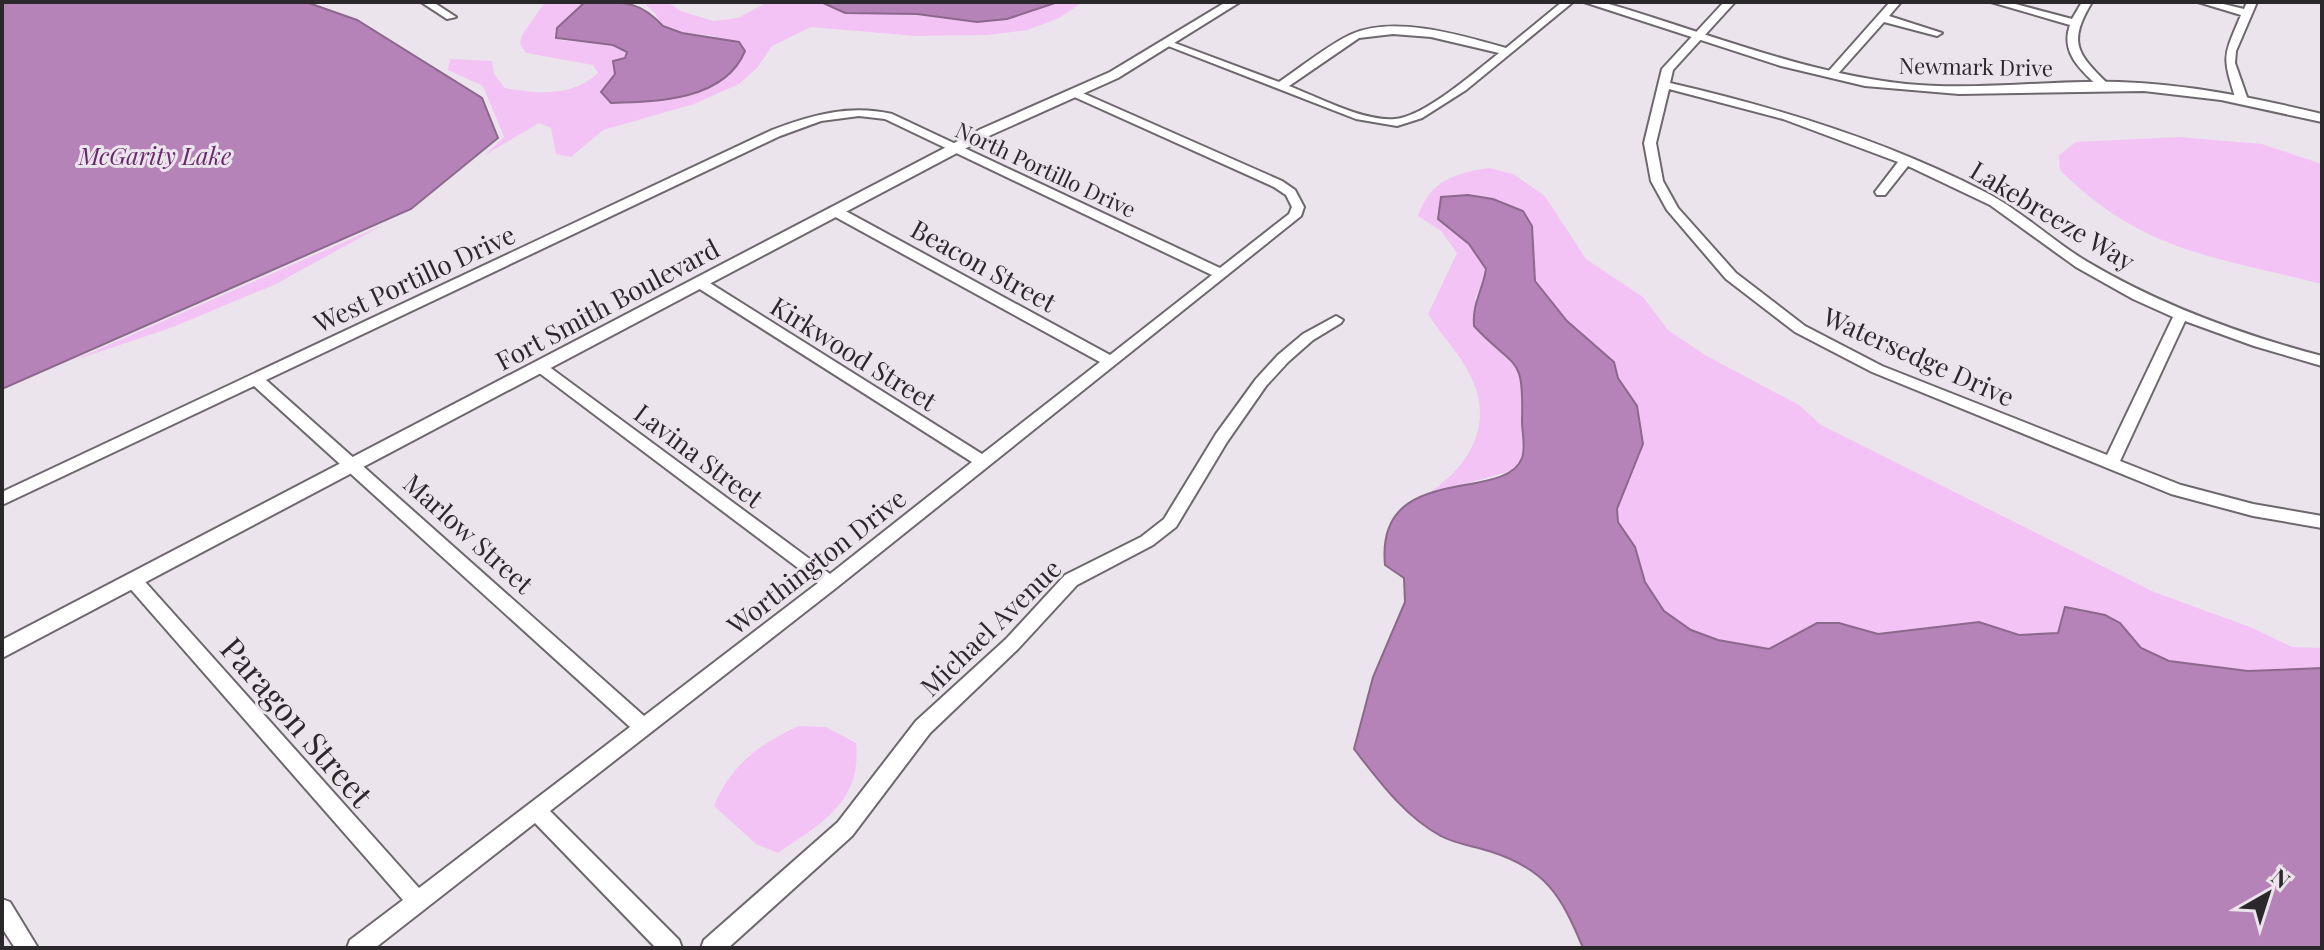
<svg xmlns="http://www.w3.org/2000/svg" width="2324" height="950" font-family="'Playfair Display',serif">
<style>
.green{fill:#f4c3f6}
.water{fill:#b583b7;stroke:#8c688d;stroke-width:2}
.lines{fill:none;stroke-linecap:round;stroke-linejoin:round}
.minor-casing{stroke:#6e676e;stroke-width:4}
.tertiary-casing{stroke:#6e676e;stroke-width:4}
.minor{fill:#fff;fill-rule:evenodd}
.tertiary{fill:#fff;fill-rule:evenodd}
.labels{text-anchor:middle;dominant-baseline:central;stroke-width:6;stroke-linejoin:round;paint-order:stroke}
.far-street-label{font-size:22px;fill:#2b282b;stroke:#ece4ec}
.far-water-label{font-size:24px;font-style:italic;fill:#67296b;stroke:#ece4ec}
.street-label{font-size:26px;fill:#2b282b;stroke:#ece4ec}
.near-street-label{font-size:32px;fill:#2b282b;stroke:#ece4ec}
</style>
<rect width="100%" height="100%" fill="#ece4ec"/>
<!-- green -->
<path class="green" d="M 545,2 L 585,2 L 560,40 L 613,45 L 627,53 L 625,58 L 613,61 L 615,73 L 602,92 L 611,103 L 663,100 L 710,88 L 715,36 L 682,33 L 662,26 L 655,13 L 643,2 L 667,2 L 681,11 L 713,21 L 738,18 L 767,2 L 821,2 L 845,13 L 917,14 L 977,22 L 1007,19 L 1058,2 L 1083,2 L 1059,18 L 1028,30 L 987,35 L 916,36 L 811,27 L 772,46 L 757,68 L 739,84 L 694,104 L 603,130 L 571,157 L 556,154 L 551,128 L 539,123 L 485,155 L 504,137 L 483,86 L 448,70 L 450,59 L 492,61 L 494,74 L 505,88 C 537,94 573,97 598,73 L 593,65 L 526,53 L 520,44 L 522,35 Z
M 2179,137 L 2262,144 L 2322,164 L 2322,284 C 2215,257 2142,252 2060,170 L 2059,155 L 2076,142 Z
M 1489,168 L 1513,174 L 1545,196 L 1586,259 L 1643,297 L 1668,330 L 1705,355 L 1799,405 L 1821,425 L 2154,592 L 2250,627 L 2292,647 L 2322,648 L 2322,668 L 2248,671 L 2169,661 L 2141,648 L 2120,623 L 2083,609 L 2065,607 L 2058,633 L 2019,635 L 1979,622 L 1878,634 L 1839,623 L 1769,649 L 1718,640 L 1691,630 L 1664,611 L 1645,582 L 1635,547 L 1618,522 L 1617,509 L 1643,444 L 1637,406 L 1618,378 L 1613,362 L 1567,321 L 1535,281 L 1532,226 L 1523,212 L 1493,199 L 1438,219 L 1469,244 L 1486,269 L 1484,283 L 1475,298 L 1487,340 L 1520,371 L 1525,396 L 1522,458 L 1511,471 L 1426,495 C 1470,467 1495,424 1470,375 C 1460,354 1441,335 1428,314 L 1457,253 L 1441,231 L 1418,216 C 1430,181 1454,173 1489,168 Z
M 383,225 L 276,284 L 173,327 L 72,361 Z
M 799,726 L 826,727 L 856,743 C 862,802 822,823 778,853 L 756,844 L 714,806 C 730,766 760,743 799,726 Z"/>
<!-- water -->
<path class="water" d="M 2,2 L 306,2 L 357,20 L 482,98 L 498,138 L 411,209 L 2,389 Z
M 585,2 C 624,2 639,0 663,26 L 682,33 L 739,42 L 745,51 C 725,100 658,102 611,103 L 601,92 L 615,74 L 613,61 L 625,58 L 627,52 L 613,45 L 556,38 L 557,28 Z
M 821,2 L 1058,2 L 1007,19 L 977,22 L 917,14 L 845,13 Z
M 1468,195 L 1493,199 L 1523,211 L 1532,226 L 1535,281 L 1567,321 L 1614,362 L 1618,378 L 1637,406 L 1643,444 L 1617,509 L 1618,522 L 1635,547 L 1645,582 L 1664,611 L 1691,630 L 1718,640 L 1769,649 L 1817,623 L 1839,623 L 1878,634 L 1979,622 L 2019,635 L 2058,633 L 2065,607 L 2105,615 L 2120,623 L 2141,648 L 2169,661 L 2248,671 L 2322,668 L 2322,948 L 1583,948 C 1561,895 1546,869 1489,851 C 1474,846 1455,844 1441,836 C 1405,817 1379,781 1354,749 L 1373,677 L 1405,602 L 1404,578 L 1385,565 C 1375,460 1505,504 1522,458 C 1526,448 1522,432 1522,421 C 1524,353 1516,371 1474,326 C 1472,303 1483,290 1486,269 L 1469,244 L 1438,219 L 1441,197 Z"/>
<g class="lines">
<defs>
<path id="minor" d="M 421,2 L 433,2 L 456,17 L 447,19 Z
M 1562,2 L 1573,2 L 1466,90 L 1422,118 L 1397,126 L 1356,119 L 1163,44 L 1172,42 L 1279,82 C 1300,68 1329,44 1352,34 C 1395,15 1463,36 1506,48 ZM 1393,34 L 1431,37 L 1499,53 C 1476,71 1424,117 1395,119 C 1364,122 1318,97 1289,86 L 1359,38 Z
M 1724,2 L 1735,2 L 1673,70 L 1670,83 C 1779,108 1886,141 1985,192 C 2022,211 2051,240 2086,261 C 2160,305 2239,334 2322,356 L 2322,366 L 2254,346 L 2185,321 L 2120,461 L 2181,485 L 2253,504 L 2322,516 L 2322,528 L 2253,516 L 2171,494 L 1872,372 L 1795,332 L 1726,279 L 1667,210 L 1651,181 L 1644,143 L 1662,69 ZM 1669,89 L 1783,119 L 1898,162 L 1875,192 L 1877,195 L 1885,195 L 1908,166 L 1990,205 L 2076,267 L 2133,299 L 2173,317 L 2107,455 L 1882,366 L 1805,326 L 1736,273 L 1678,208 L 1663,181 L 1656,143 Z
M 1890,2 L 1901,2 L 1889,16 L 1942,33 L 1937,36 L 1884,22 L 1835,77 L 1827,77 L 1827,73 Z
M 1991,2 L 2008,2 L 2072,19 L 2082,2 L 2092,2 C 2068,42 2076,53 2108,84 L 2108,88 L 2100,88 C 2081,70 2060,53 2070,25 Z
M 2198,2 L 2215,2 L 2244,9 L 2247,2 L 2257,2 L 2236,51 L 2235,63 L 2248,100 L 2246,102 L 2236,100 C 2222,55 2223,58 2241,15 Z
M 1070,91 L 1078,91 L 1282,181 L 1295,190 L 1304,207 L 1301,216 L 836,588 L 550,811 L 679,940 L 682,948 L 656,948 L 535,823 L 375,948 L 347,948 L 350,940 L 403,900 L 127,585 L 124,580 L 127,575 L 139,575 L 419,888 L 630,727 L 254,386 L 2,505 L 2,492 L 772,130 C 811,115 850,104 892,114 L 1220,268 L 1289,214 L 1292,207 L 1286,195 L 1274,187 L 1070,95 ZM 859,116 L 885,119 L 1212,275 L 1110,355 L 840,208 L 830,208 L 830,214 L 1100,362 L 982,454 L 705,280 L 695,280 L 693,283 L 695,286 L 972,462 L 830,574 L 544,363 L 534,363 L 532,366 L 534,369 L 818,583 L 644,716 L 266,380 L 780,136 L 821,121 Z
M 1336,316 L 1343,320 L 1341,323 L 1313,340 L 1288,362 L 1266,386 L 1227,442 L 1176,527 L 1153,545 L 1077,585 L 1018,649 L 930,733 L 852,836 L 728,948 L 701,948 L 704,940 L 838,822 L 916,721 L 1006,639 L 1065,575 L 1141,537 L 1164,519 L 1216,434 L 1256,379 L 1278,355 L 1303,334 Z
M 2,899 L 10,902 L 38,948 L 15,948 L 2,928 Z"/>
<path id="tertiary" d="M 1226,2 L 1240,2 L 1118,78 L 991,135 L 2,658 L 2,640 L 981,129 L 1110,72 Z
M 1584,2 L 1602,2 C 1703,31 1802,73 1906,84 C 1977,91 2048,80 2119,82 C 2187,84 2255,98 2322,114 L 2322,122 L 2221,100 L 2144,91 L 1959,94 L 1865,86 L 1781,66 Z"/>
</defs>
<!-- minor casing -->
<use href="#minor" class="minor-casing"/>
<!-- tertiary casing -->
<use href="#tertiary" class="tertiary-casing"/>
<!-- minor -->
<use href="#minor" class="minor"/>
<!-- tertiary -->
<use href="#tertiary" class="tertiary"/>
</g>
<g class="labels">
<!-- far-street labels -->
<g class="far-street-label">
<text transform="translate(1976 66) rotate(1)">Newmark Drive</text>
<text transform="translate(1046 169) rotate(25)">North Portillo Drive</text>
</g>
<!-- far-water labels -->
<g class="far-water-label">
<text x="155" y="155">McGarity Lake</text>
</g>
<!-- street labels -->
<g class="street-label">
<text transform="translate(2053 215) rotate(31)">Lakebreeze Way</text>
<text transform="translate(984 265) rotate(29)">Beacon Street</text>
<text transform="translate(414 278) rotate(-25)">West Portillo Drive</text>
<text transform="translate(607 304) rotate(-28)">Fort Smith Boulevard</text>
<text transform="translate(854 353) rotate(32)">Kirkwood Street</text>
<text transform="translate(1919 356) rotate(24)">Watersedge Drive</text>
<text transform="translate(699 455) rotate(37)">Lavina Street</text>
<text transform="translate(469 533) rotate(42)">Marlow Street</text>
<text transform="translate(816 561) rotate(-38)">Worthington Drive</text>
<text transform="translate(990 627) rotate(-44)">Michael Avenue</text>
</g>
<!-- near-street labels -->
<g class="near-street-label">
<text transform="translate(298 721) rotate(49)">Paragon Street</text>
</g>
</g>
<!-- border -->
<rect width="2324" height="950" fill="none" stroke="#2b282b" stroke-width="8"/>
<!-- north arrow -->
<g transform="translate(2268 894) rotate(39)" stroke="#ece4ec" stroke-width="6" paint-order="stroke">
<path d="M0-6L14 30L0 20L-14 30Z" fill="#2b282b"/>
<text y="-12" font-size="22" font-weight="bold" text-anchor="middle" fill="#2b282b">N</text>
</g>
</svg>
